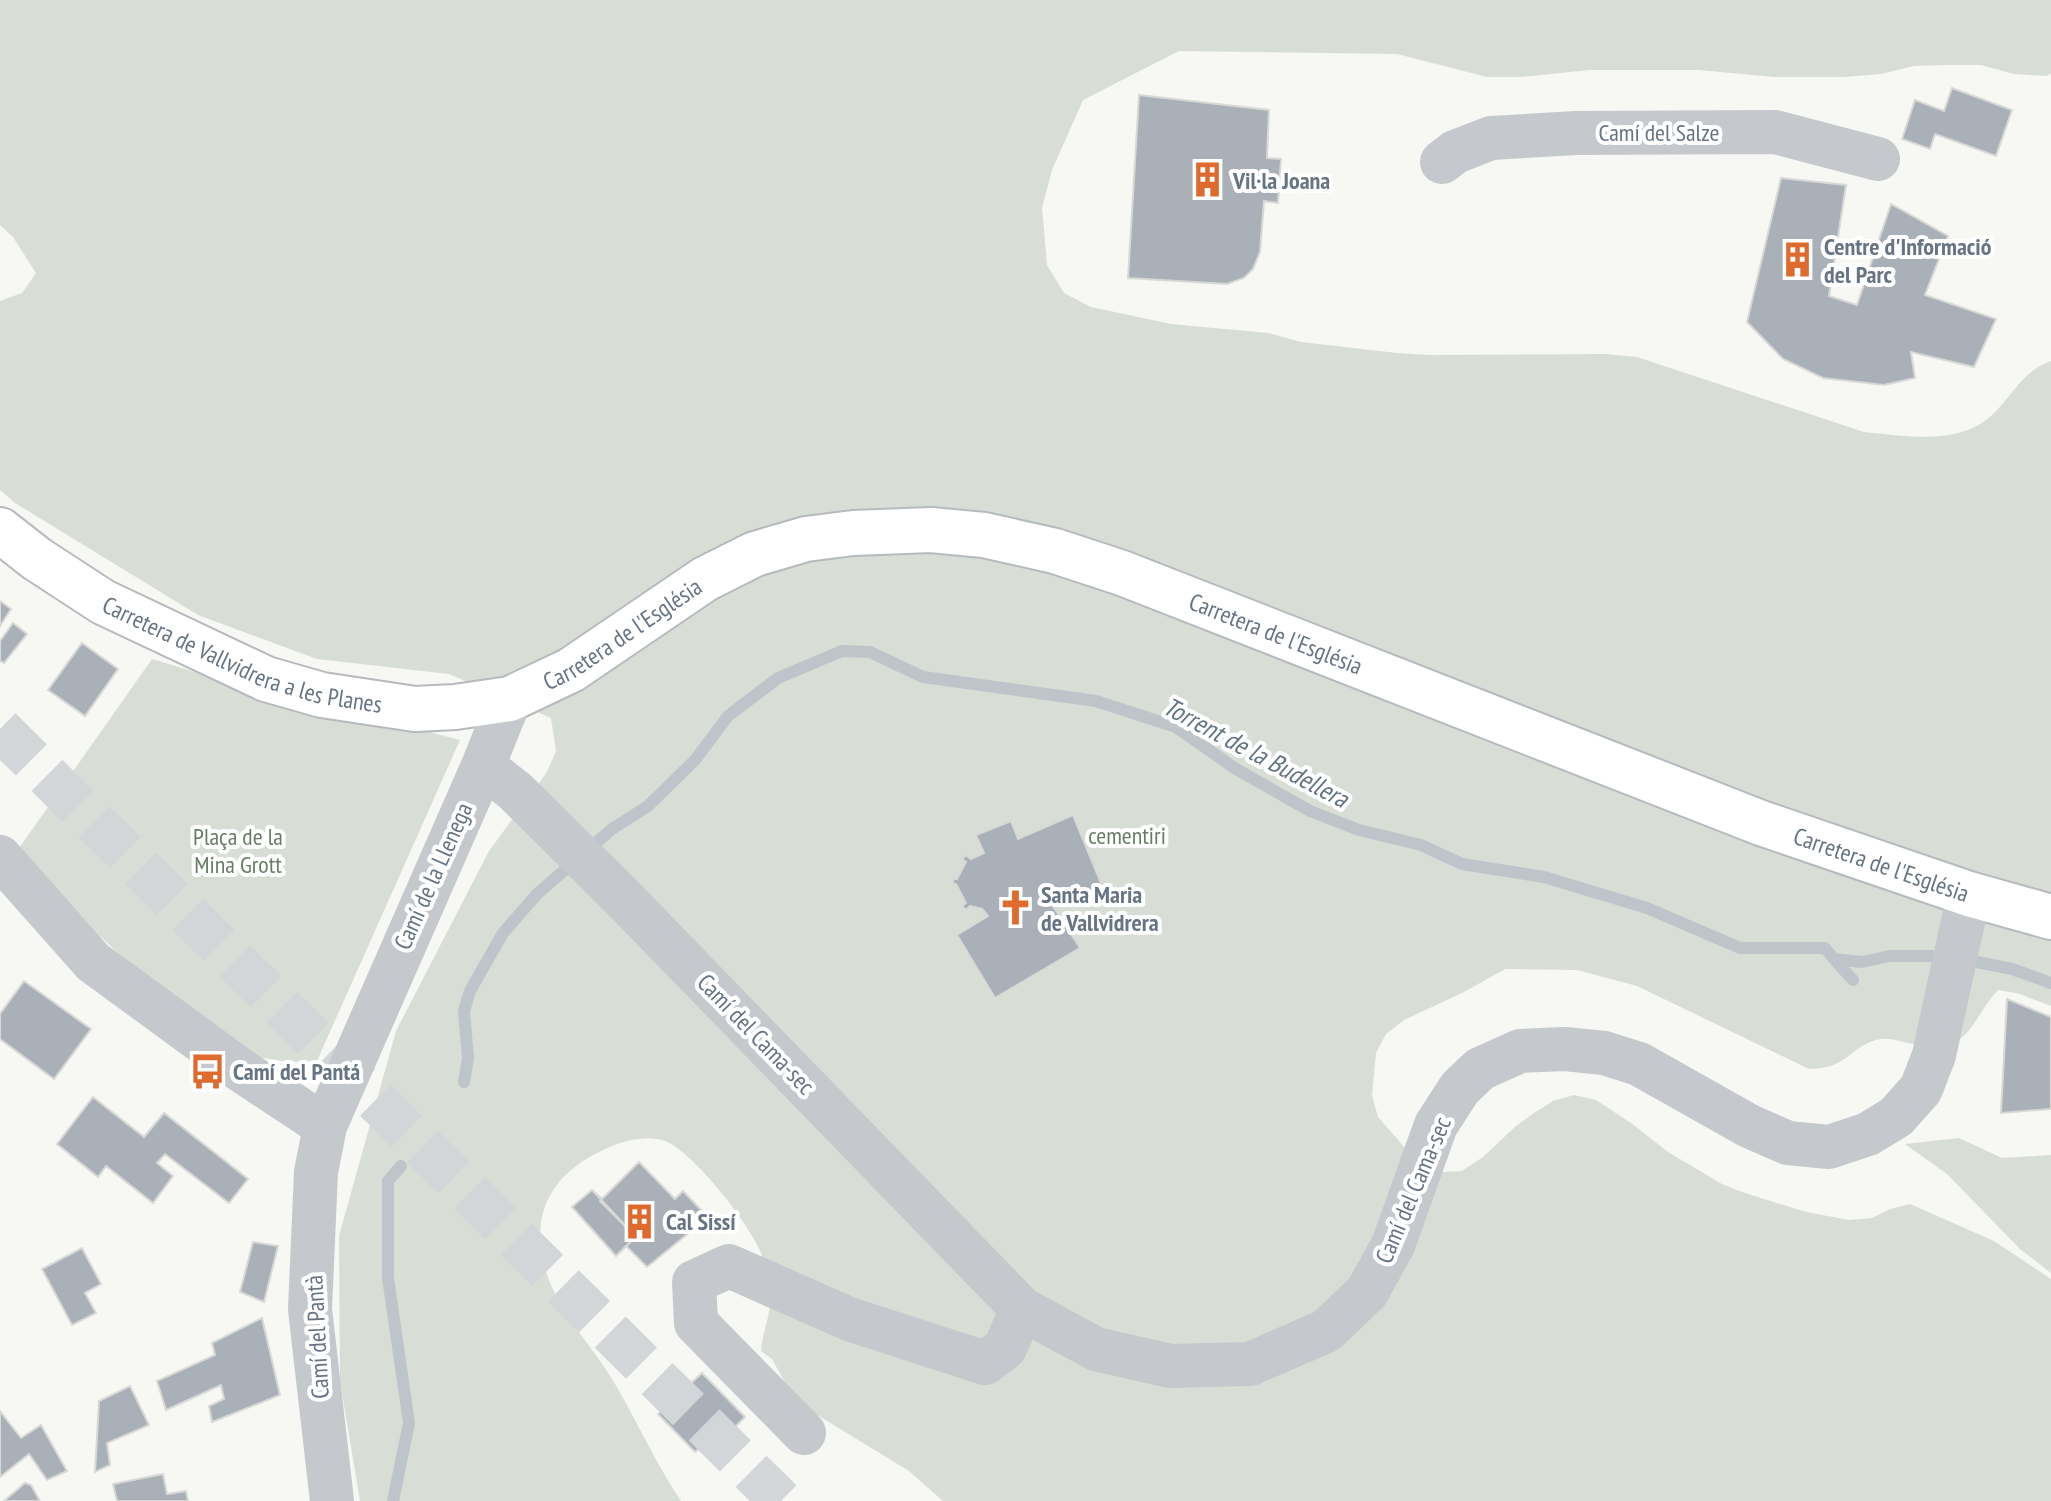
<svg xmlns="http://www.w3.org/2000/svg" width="2051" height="1501" font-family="'PT Sans Narrow',sans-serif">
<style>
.green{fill:#d8ded5}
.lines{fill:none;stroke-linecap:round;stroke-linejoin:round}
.stream{stroke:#bdc5cb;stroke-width:12}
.building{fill:#aab0b7;stroke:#d8d9d7;stroke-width:2}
.highway-tunnel{stroke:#d3d6d8;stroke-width:44;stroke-dasharray:44 22;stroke-linecap:butt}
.major-casing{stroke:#b6babe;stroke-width:48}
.minor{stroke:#c5c8cc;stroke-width:44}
.major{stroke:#fff;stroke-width:44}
.labels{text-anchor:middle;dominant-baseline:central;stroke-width:8;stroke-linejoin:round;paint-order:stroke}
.street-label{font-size:24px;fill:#677484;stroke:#fff}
.poi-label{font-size:24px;font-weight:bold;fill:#677484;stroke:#fff;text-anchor:start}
.park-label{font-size:24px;fill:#687c66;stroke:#fff}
.water-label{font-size:26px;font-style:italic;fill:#637580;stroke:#fff}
</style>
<rect width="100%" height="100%" fill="#f7f7f4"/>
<!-- green -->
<path class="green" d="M 0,0 L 2051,0 L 2051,73 L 2047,76 L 2014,74 L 1981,65 L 1947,65 L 1914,66 L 1881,74 L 1844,77 L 1774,77 L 1699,70 L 1589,70 L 1522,77 L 1487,77 L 1397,54 L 1179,51 L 1083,100 L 1052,170 L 1042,208 L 1047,265 L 1064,293 L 1091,307 L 1171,324 L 1268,333 L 1301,342 L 1397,353 L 1429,355 L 1605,354 L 1637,357 L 1864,432 C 1905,436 1959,446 1992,415 C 2013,396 2022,371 2051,361 L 2051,1006 L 2020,994 L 1998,990 C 1969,1022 1970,1056 1913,1044 C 1901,1042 1887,1036 1876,1040 C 1847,1049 1847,1069 1809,1069 L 1637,986 L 1577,970 L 1505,969 L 1464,992 L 1404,1020 L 1386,1034 L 1376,1053 L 1372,1095 L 1378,1117 L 1420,1165 L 1440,1172 L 1462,1171 L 1483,1157 L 1516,1126 L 1534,1113 L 1553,1101 L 1574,1095 L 1596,1100 L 1631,1123 L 1668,1152 L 1722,1184 L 1742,1192 L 1806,1212 L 1849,1220 L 1872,1218 L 1890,1209 L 1910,1204 L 1994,1241 L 2051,1279 L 2051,1501 L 943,1501 L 909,1471 L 804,1407 L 789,1390 L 772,1359 L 761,1351 C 762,1335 769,1319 770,1304 C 771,1291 767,1273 764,1261 C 756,1231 694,1152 665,1141 C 649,1135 627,1140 612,1146 C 559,1168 529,1205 544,1265 C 556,1311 592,1344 615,1384 C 638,1423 656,1464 681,1501 L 360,1501 L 340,1381 L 339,1236 L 396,1031 L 489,851 L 547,772 L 556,751 L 551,718 L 449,674 L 317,659 L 198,615 L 15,503 L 0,490 L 0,301 L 22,293 L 36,273 L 13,237 L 0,225 Z
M 152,659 L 304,705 L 391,722 L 460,740 L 317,1061 L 288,1062 L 226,1052 L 79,917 L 17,851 Z
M 1959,1138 L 2002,1158 L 2051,1155 L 2051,1273 L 2020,1249 L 1947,1174 L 1905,1144 Z"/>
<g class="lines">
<!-- stream -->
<path class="stream" d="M 1834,959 L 1853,980
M 1972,961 L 2012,969 L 2051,983
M 464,1082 L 468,1058 L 464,1011 L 470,991 L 503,933 L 537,894 L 612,829 L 648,806 L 695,760 L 728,716 L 778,678 L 842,651 L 870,652 L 923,677 L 1096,701 L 1176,727 L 1236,769 L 1310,811 L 1359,830 L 1421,845 L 1462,864 L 1544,877 L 1647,908 L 1740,948 L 1825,948 L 1834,959 L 1862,962 L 1890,956 L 1932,956
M 393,1501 L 409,1423 L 388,1278 L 388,1181 L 401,1166"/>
</g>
<!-- building -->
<path class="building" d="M 1952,88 L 2012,110 L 1996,156 L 1935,134 L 1930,149 L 1902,139 L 1915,100 L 1944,111 Z
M 1139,95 L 1269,110 L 1267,158 L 1281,159 L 1278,203 L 1264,201 L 1260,252 L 1253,269 L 1244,278 L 1227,284 L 1128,278 Z
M 1781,178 L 1846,185 L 1829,296 L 1857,305 L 1891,204 L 1948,236 L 1925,295 L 1996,319 L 1974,367 L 1911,352 L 1915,378 L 1884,385 L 1823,378 L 1783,359 L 1747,322 Z
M 0,601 L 11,609 L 0,626 Z
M 13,623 L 27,634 L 4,663 L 0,661 L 0,641 Z
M 82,643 L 118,669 L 85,716 L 48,690 Z
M 1073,815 L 1103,888 L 1069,901 L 1067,897 L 1051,903 L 1080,948 L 995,998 L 957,935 L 988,916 L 982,909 L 970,906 L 966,910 L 962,906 L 966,903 L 956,884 L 953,884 L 953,879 L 957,879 L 966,862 L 962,859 L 966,855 L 971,859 L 984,853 L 976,835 L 1011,821 L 1018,839 Z
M 24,981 L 91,1029 L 54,1079 L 0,1039 L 0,1014 Z
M 2007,999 L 2051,1017 L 2051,1109 L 2001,1113 Z
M 93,1097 L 144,1137 L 164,1113 L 248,1179 L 229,1203 L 165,1154 L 157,1163 L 173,1176 L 153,1203 L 106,1166 L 98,1177 L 57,1144 Z
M 639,1162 L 675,1199 L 683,1191 L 704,1213 L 687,1229 L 690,1232 L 647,1267 L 626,1246 L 616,1256 L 572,1207 L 592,1190 L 602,1199 Z
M 639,1162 L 675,1199 L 683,1191 L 704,1213 L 687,1229 L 690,1232 L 647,1267 L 626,1246 L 636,1237 L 600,1201 Z
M 592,1190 L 636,1237 L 616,1256 L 572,1207 Z
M 253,1242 L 278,1246 L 264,1302 L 240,1292 Z
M 82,1248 L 101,1284 L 85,1293 L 96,1313 L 72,1325 L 42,1269 Z
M 262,1318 L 280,1395 L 212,1422 L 209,1406 L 224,1399 L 221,1385 L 166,1410 L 157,1381 L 215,1355 L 212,1343 Z
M 702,1373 L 745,1417 L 728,1434 L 722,1429 L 695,1452 L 658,1414 Z
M 130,1386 L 149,1425 L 107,1443 L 110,1465 L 95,1472 L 99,1401 Z
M 0,1411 L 21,1438 L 41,1425 L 67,1471 L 47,1480 L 29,1454 L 0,1477 Z
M 163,1474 L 167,1494 L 186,1491 L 188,1501 L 117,1501 L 113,1484 Z
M 25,1483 L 31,1485 L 40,1501 L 4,1501 Z"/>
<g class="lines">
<!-- highway-tunnel -->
<path class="highway-tunnel" d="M 0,729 L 781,1501"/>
<defs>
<g id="major">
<path id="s1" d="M 0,530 L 37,559 L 103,602 L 266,679 L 322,695 L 415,709 L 455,707 L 510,699 L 571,670 L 705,579 L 755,554 L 806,539 L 853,533 L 931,530 L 984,535 L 1055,551 L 1122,573 L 1761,823 L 1969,894 L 2051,917"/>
</g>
</defs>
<!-- major casing -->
<use href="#major" class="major-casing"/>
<!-- minor -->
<path class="minor" d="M 1442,162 L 1455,152 L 1491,138 L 1576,133 L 1775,132 L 1878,159
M 483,766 L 515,791 L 622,897 L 1022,1309 L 1096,1349 L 1170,1366 L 1250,1364 L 1326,1331 L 1367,1292 L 1393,1245 L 1436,1125 L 1460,1088 L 1480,1069 L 1520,1051 L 1565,1049 L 1604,1053 L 1639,1064 L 1749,1126 L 1788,1143 L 1829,1147 L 1868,1134 L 1896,1117 L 1921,1089 L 1934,1055 L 1969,894
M 0,857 L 93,962 L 242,1071 L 325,1126
M 804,1433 L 696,1323 L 694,1282 L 729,1266 L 849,1319 L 985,1363 L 1005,1348 L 1022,1309
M 332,1501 L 310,1309 L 316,1172 L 325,1126 L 483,766 L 510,699"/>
<!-- major -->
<use href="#major" class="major"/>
</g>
<!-- icons -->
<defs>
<symbol id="building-bare" viewBox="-9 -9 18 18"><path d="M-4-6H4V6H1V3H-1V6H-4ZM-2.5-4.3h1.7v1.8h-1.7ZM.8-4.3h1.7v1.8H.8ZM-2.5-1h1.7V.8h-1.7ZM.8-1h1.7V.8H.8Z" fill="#de6a2d" stroke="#fff" stroke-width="2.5" paint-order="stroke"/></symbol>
<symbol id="church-bare" viewBox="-9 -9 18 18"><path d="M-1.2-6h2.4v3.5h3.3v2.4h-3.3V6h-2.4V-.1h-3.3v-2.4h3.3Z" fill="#de6a2d" stroke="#fff" stroke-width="2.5" paint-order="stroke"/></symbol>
<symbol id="bus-bare" viewBox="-9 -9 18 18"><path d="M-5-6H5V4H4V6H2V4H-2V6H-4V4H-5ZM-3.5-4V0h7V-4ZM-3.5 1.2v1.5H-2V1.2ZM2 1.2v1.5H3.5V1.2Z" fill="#de6a2d" stroke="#fff" stroke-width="2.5" paint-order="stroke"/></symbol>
</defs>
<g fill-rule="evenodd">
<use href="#building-bare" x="1182" y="154" width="51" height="51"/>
<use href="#building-bare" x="1772" y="234" width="51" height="51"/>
<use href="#church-bare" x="990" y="882" width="51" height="51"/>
<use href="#bus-bare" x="182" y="1046" width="51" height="51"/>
<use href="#building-bare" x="614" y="1196" width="51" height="51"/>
</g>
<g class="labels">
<!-- street labels -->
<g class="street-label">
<text x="1659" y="132">Camí del Salze</text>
<text stroke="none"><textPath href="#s1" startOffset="684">Carretera de l'Església</textPath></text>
<text stroke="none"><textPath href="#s1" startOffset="1380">Carretera de l'Església</textPath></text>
<text stroke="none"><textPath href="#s1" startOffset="276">Carretera de Vallvidrera a les Planes</textPath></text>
<text stroke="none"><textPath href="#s1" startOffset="2028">Carretera de l'Església</textPath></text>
<text transform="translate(433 876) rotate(-66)">Camí de la Llenega</text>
<text transform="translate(756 1034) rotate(46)">Camí del Cama-sec</text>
<text transform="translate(1413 1190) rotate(-67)">Camí del Cama-sec</text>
<text transform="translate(317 1337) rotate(-93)">Camí del Pantà</text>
</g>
<!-- poi labels -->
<g class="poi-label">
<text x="1233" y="180">Vil·la Joana</text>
<text x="1824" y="246">Centre d'Informació<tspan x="1824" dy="28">del Parc</tspan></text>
<text x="1041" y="894">Santa Maria<tspan x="1041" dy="28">de Vallvidrera</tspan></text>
<text x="233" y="1071">Camí del Pantá</text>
<text x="666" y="1221">Cal Sissí</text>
</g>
<!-- park labels -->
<g class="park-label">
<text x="1127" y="835">cementiri</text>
<text x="238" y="836">Plaça de la<tspan x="238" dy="28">Mina Grott</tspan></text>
</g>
<!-- water labels -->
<g class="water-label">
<text transform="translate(1256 752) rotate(28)">Torrent de la Budellera</text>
</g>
</g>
</svg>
